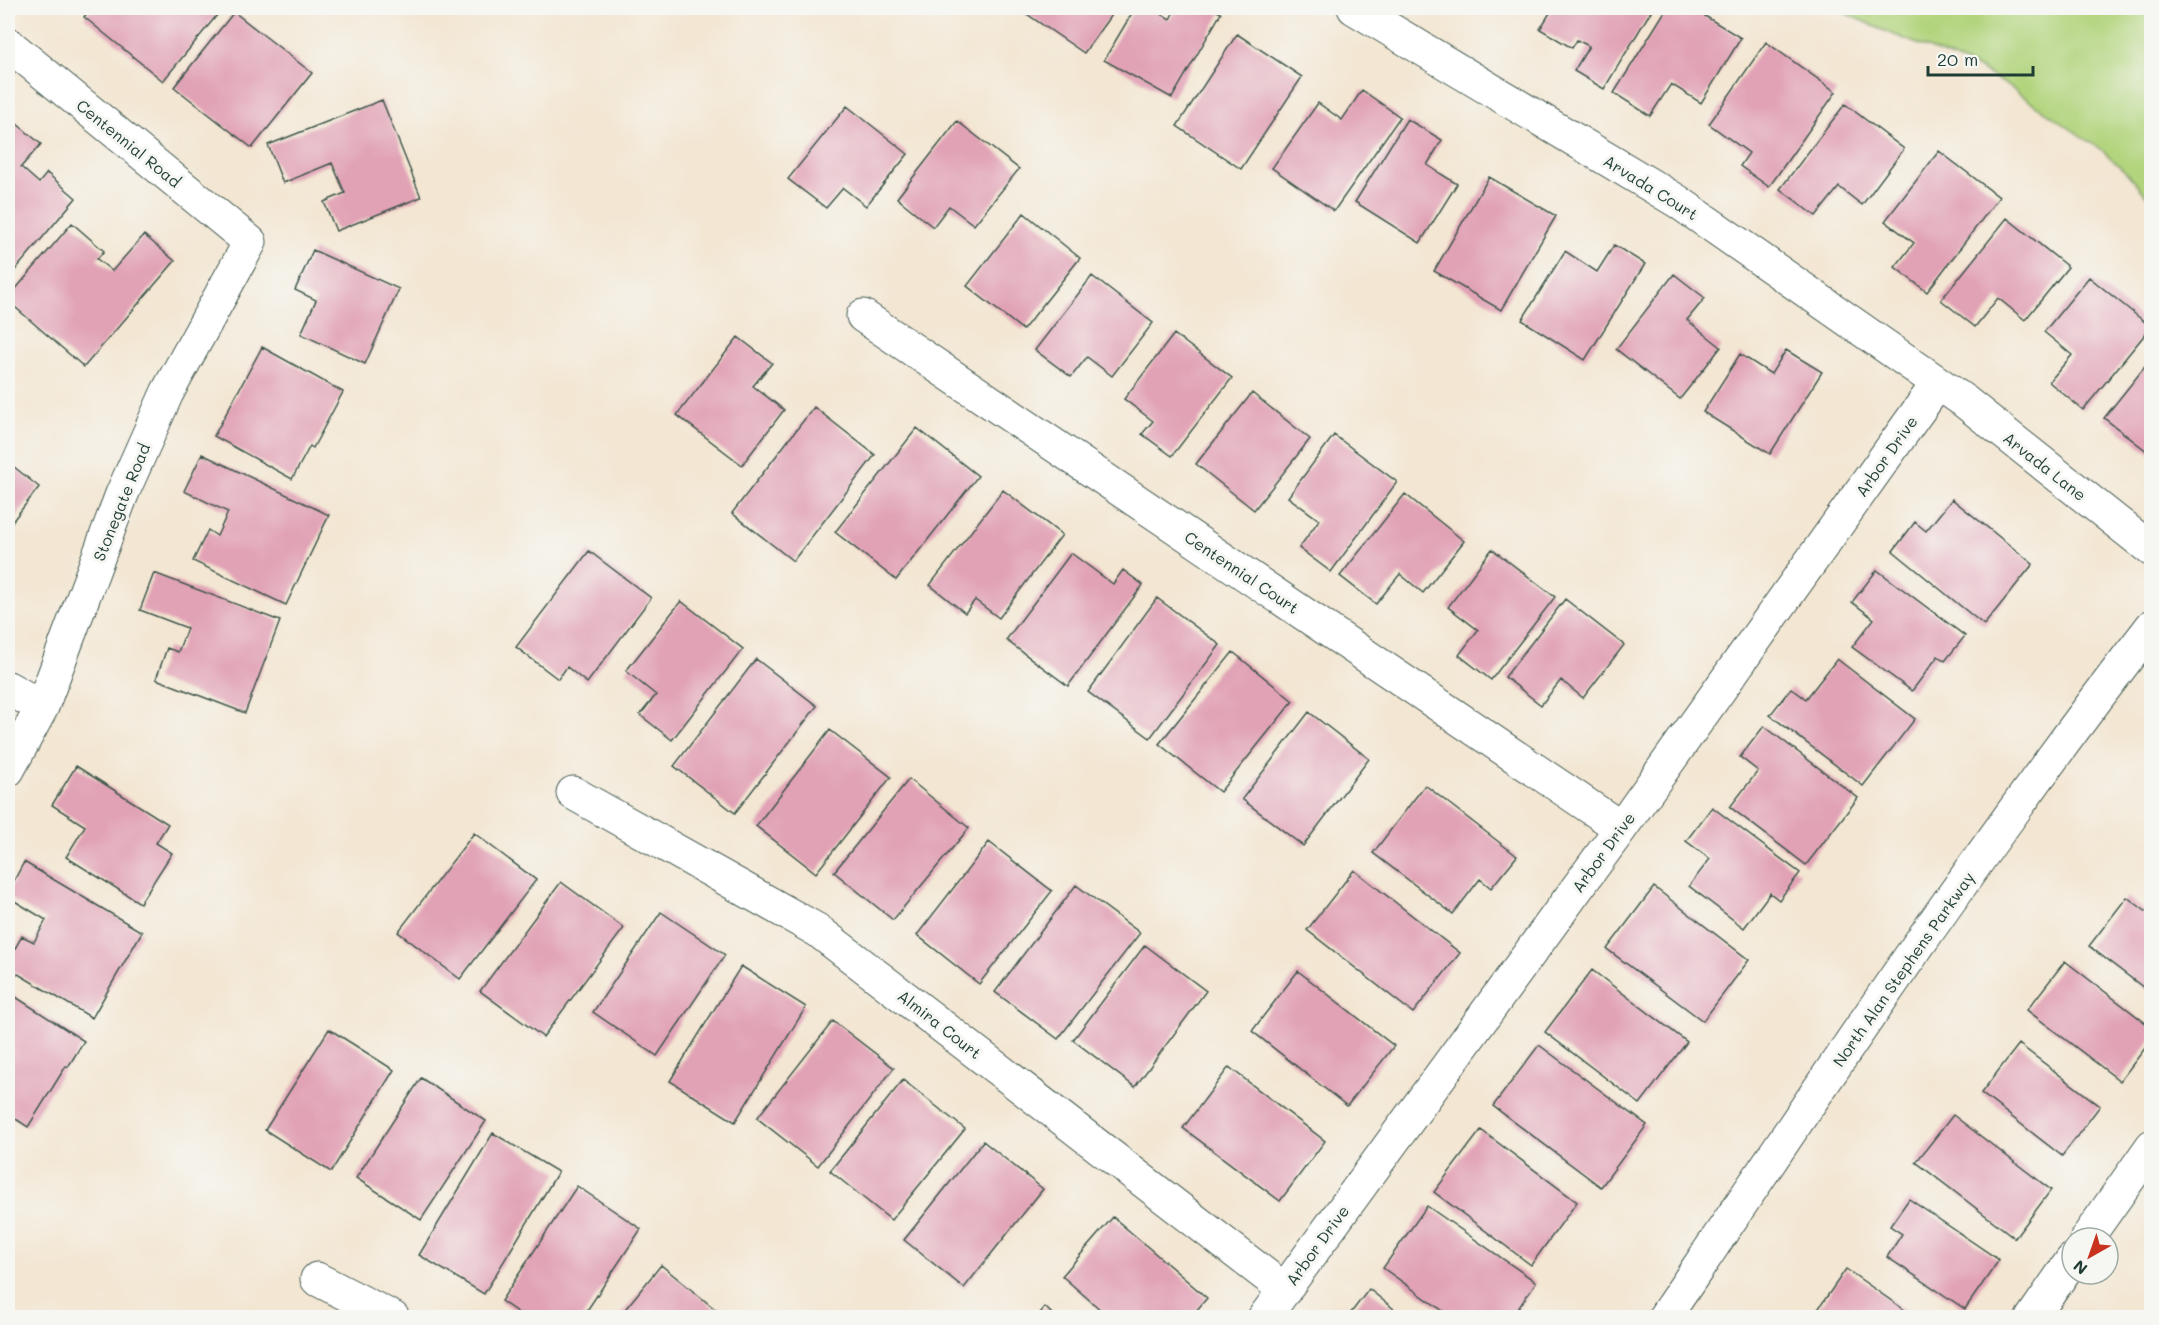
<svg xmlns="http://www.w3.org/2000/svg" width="2159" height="1325" font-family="Mali,sans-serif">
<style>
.green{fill:#b2d47d;stroke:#688858;stroke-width:1.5}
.building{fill:#e1a2b5}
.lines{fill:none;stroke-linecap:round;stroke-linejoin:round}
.minor-casing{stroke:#3f564c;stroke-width:35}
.minor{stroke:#fff;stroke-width:33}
.labels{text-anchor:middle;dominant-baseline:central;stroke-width:6;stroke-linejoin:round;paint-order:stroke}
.street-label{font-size:16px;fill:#1f3d34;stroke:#f6f6f2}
</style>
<rect width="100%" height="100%" fill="#f6f6f2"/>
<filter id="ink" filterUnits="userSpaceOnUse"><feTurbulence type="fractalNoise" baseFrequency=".0167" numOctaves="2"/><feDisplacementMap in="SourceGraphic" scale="12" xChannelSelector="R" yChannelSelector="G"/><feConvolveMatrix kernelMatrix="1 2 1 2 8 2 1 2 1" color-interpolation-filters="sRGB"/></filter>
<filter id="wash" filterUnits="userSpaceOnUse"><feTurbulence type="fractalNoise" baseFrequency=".008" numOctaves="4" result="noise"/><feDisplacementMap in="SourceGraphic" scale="24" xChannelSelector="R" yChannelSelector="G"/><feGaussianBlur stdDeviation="1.35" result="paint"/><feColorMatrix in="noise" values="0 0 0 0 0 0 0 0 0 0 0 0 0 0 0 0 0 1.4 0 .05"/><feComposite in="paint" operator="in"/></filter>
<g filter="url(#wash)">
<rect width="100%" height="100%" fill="#f3e6d2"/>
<!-- green -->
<path class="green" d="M 1834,8 L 2151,8 L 2151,201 L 2128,174 L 2103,151 L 2005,84 L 1980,69 L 1880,29 Z"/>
<g id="blocks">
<!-- building -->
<path class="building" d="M 91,8 L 220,8 L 222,9 L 163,81 L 84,17 Z
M 1018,8 L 1116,8 L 1084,53 Z
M 1135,8 L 1151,8 L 1170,19 L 1176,8 L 1211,8 L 1221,13 L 1172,98 L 1104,60 Z
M 1553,8 L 1653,8 L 1604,89 L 1574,71 L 1589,46 L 1577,40 L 1572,48 L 1540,29 Z
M 1667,8 L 1692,8 L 1741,38 L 1701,103 L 1671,84 L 1650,116 L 1614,93 Z
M 234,12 L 312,73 L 252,148 L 174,87 Z
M 1237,34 L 1302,77 L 1241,169 L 1177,126 Z
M 1766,42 L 1836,92 L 1769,187 L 1740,166 L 1749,153 L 1709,124 Z
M 1362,90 L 1400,117 L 1334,211 L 1272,168 L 1318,103 L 1342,120 Z
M 382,100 L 421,197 L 336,231 L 324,202 L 345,193 L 332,163 L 283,183 L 268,145 Z
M 1845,104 L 1904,149 L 1862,205 L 1839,187 L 1816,216 L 1780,189 Z
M 847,106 L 908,154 L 866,206 L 843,188 L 826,208 L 788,179 Z
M 11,119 L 41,144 L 21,167 L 39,183 L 47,173 L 76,198 L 11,275 L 8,272 L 8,124 Z
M 1407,119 L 1442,140 L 1427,165 L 1457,184 L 1420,243 L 1355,202 Z
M 957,121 L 1019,169 L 974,225 L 949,206 L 933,227 L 897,198 Z
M 1939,151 L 1999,197 L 1927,292 L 1895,267 L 1914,243 L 1885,221 Z
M 1489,177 L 1556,216 L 1501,310 L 1434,271 Z
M 1024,213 L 1080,258 L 1023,330 L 967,286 Z
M 2007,218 L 2068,267 L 2025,320 L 1998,298 L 1975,327 L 1941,300 Z
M 72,223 L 104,251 L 97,259 L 112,271 L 144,235 L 175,261 L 84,367 L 8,301 L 8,298 Z
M 1614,245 L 1645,264 L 1585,360 L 1522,320 L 1565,251 L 1597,272 Z
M 313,250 L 399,289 L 365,364 L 301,334 L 316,300 L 295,290 Z
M 1674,274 L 1705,298 L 1687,320 L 1721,347 L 1680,399 L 1616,349 Z
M 1092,276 L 1153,323 L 1112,376 L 1087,357 L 1071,377 L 1035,350 Z
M 2089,277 L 2151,327 L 2083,410 L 2049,382 L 2072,355 L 2044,332 Z
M 1174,334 L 1232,378 L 1172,456 L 1142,434 L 1153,421 L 1124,399 Z
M 738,337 L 772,363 L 753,386 L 784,410 L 742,465 L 677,415 Z
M 262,347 L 343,392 L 313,448 L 310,446 L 292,479 L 214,436 Z
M 1786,350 L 1822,372 L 1770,454 L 1703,412 L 1740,354 L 1771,374 Z
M 2152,358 L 2152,455 L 2104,418 Z
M 1252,393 L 1310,439 L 1254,510 L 1196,464 Z
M 814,407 L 875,455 L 793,561 L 732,513 Z
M 917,428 L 978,476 L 896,580 L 835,532 Z
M 1334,435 L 1397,482 L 1331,572 L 1299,548 L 1319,520 L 1288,497 Z
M 202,454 L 329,515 L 286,605 L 193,561 L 208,530 L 217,536 L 228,512 L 184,491 Z
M 8,462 L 39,487 L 8,527 Z
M 1003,490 L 1062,535 L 999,618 L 975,600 L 965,613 L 930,585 Z
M 1405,494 L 1464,541 L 1423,593 L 1400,574 L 1376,604 L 1340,576 Z
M 1952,499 L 2033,564 L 1984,625 L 1893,551 L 1915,522 L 1926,531 Z
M 1492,549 L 1555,597 L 1491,680 L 1459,655 L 1478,630 L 1448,607 Z
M 589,551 L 651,598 L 587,683 L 567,667 L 558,679 L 516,647 Z
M 1071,553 L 1113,584 L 1123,570 L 1143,585 L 1068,686 L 1006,640 Z
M 1877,570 L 1965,636 L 1945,661 L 1938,656 L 1912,691 L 1852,647 L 1874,619 L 1852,602 Z
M 154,573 L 280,621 L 245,713 L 156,679 L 167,648 L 178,652 L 187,628 L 140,610 Z
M 1157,598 L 1220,645 L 1150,738 L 1088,692 Z
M 1565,599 L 1624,645 L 1583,698 L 1561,680 L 1541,705 L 1505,677 Z
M 681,601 L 743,649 L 672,740 L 640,715 L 656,695 L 626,671 Z
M 1233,652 L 1293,701 L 1220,792 L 1159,744 Z
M 756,659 L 817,706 L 735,813 L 674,766 Z
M 1837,659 L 1915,719 L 1863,786 L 1770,715 L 1791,688 L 1806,699 Z
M 1309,712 L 1369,759 L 1303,846 L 1242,799 Z
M 1764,726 L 1858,798 L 1806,865 L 1730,807 L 1758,771 L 1740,757 Z
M 830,730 L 891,777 L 816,873 L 756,826 Z
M 76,766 L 168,824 L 156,843 L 172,853 L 140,903 L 66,857 L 85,826 L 52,805 Z
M 909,779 L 969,828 L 893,920 L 834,872 Z
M 1425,785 L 1517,856 L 1491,888 L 1480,879 L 1453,914 L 1373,853 Z
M 1712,807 L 1800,873 L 1779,900 L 1770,893 L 1744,928 L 1689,886 L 1710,859 L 1686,841 Z
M 474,833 L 536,880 L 460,979 L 398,932 Z
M 989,842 L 1052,891 L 979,984 L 917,935 Z
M 24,862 L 142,932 L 92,1018 L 8,968 L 8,961 L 22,936 L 34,942 L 46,920 L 8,897 L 8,892 Z
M 1354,870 L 1460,953 L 1413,1013 L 1307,930 Z
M 561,882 L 624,928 L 543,1037 L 480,991 Z
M 1076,885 L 1140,933 L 1058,1039 L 995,992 Z
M 1654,887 L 1749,960 L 1703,1021 L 1607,949 Z
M 2127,897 L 2152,916 L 2152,994 L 2089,946 Z
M 661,912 L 725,955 L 657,1056 L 593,1012 Z
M 1145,945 L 1206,991 L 1135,1087 L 1073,1040 Z
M 2065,961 L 2152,1028 L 2152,1039 L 2120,1081 L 2027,1010 Z
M 741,966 L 806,1007 L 735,1122 L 670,1081 Z
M 1592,970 L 1687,1042 L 1640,1104 L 1545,1032 Z
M 1298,971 L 1394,1046 L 1347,1106 L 1252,1031 Z
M 8,992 L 84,1041 L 68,1067 L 66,1066 L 28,1127 L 8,1114 Z
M 833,1021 L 894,1068 L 818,1166 L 757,1118 Z
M 329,1029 L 394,1070 L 331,1172 L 265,1130 Z
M 2019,1044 L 2100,1106 L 2062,1156 L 1981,1093 Z
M 1539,1045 L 1647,1125 L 1601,1187 L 1493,1106 Z
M 1229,1067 L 1325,1141 L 1280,1201 L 1183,1128 Z
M 421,1078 L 486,1121 L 421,1220 L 356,1178 Z
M 903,1080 L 965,1129 L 891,1220 L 830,1171 Z
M 1953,1115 L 2051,1190 L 2015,1238 L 1916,1162 Z
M 1481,1130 L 1577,1202 L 1531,1265 L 1434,1192 Z
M 493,1133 L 558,1172 L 484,1294 L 419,1255 Z
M 983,1141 L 1043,1189 L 964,1288 L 904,1240 Z
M 577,1186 L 641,1229 L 582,1318 L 526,1318 L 501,1301 Z
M 1909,1199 L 1999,1260 L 1965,1309 L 1887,1257 L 1902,1234 L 1890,1226 Z
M 1427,1206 L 1536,1282 L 1512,1318 L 1453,1318 L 1383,1268 Z
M 1113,1217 L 1207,1298 L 1190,1318 L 1110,1318 L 1062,1276 Z
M 661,1265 L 726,1318 L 618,1318 Z
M 1846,1269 L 1916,1318 L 1812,1318 Z
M 1369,1289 L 1405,1318 L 1347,1318 Z
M 1045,1307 L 1056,1318 L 1036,1318 Z"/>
</g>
</g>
<g filter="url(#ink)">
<use href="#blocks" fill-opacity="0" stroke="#3f564c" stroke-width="1.5"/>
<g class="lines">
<defs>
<path id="minor" d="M 1354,8 L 1677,201 L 1964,401 L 2152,550
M 8,44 L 250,242 L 167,393 L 122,494 L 42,707 L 8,770
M 863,316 L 1621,828
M 8,688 L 42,707
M 573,793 L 817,930 L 1285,1290
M 2087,1238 L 2152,1146
M 317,1279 L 393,1318
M 1264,1318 L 1621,828 L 1938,383
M 1664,1318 C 1822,1084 1979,849 2152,626
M 2032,1318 L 2072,1260"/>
</defs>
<!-- minor casing -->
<use href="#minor" class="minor-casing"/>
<!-- minor -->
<use href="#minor" class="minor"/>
</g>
</g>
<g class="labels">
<!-- street labels -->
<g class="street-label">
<text transform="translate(129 143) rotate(39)">Centennial Road</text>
<text transform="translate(1651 187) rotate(32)">Arvada Court</text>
<text transform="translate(1886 456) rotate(-55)">Arbor Drive</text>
<text transform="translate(2045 466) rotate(38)">Arvada Lane</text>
<text transform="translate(121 502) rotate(-68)">Stonegate Road</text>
<text transform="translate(1242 572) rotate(34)">Centennial Court</text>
<text transform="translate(1603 852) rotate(-54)">Arbor Drive</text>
<text transform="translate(1903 969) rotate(-55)">North Alan Stephens Parkway</text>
<text transform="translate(940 1024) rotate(38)">Almira Court</text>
<text transform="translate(1317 1245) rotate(-54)">Arbor Drive</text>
</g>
</g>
<!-- margin -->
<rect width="2159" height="1325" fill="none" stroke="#f6f6f2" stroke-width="30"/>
<!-- north arrow -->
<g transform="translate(2090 1256) rotate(220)"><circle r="28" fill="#f6f6f2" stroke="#a0aca6" stroke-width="1.5"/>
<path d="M0-4.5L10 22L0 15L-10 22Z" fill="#c8321e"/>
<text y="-9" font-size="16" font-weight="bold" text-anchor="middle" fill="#1f3d34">N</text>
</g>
<!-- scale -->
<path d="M1928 66v9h105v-9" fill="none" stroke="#1f3d34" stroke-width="3"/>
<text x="1937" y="66" font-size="18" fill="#1f3d34" stroke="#f6f6f2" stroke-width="4.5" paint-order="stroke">20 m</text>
</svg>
